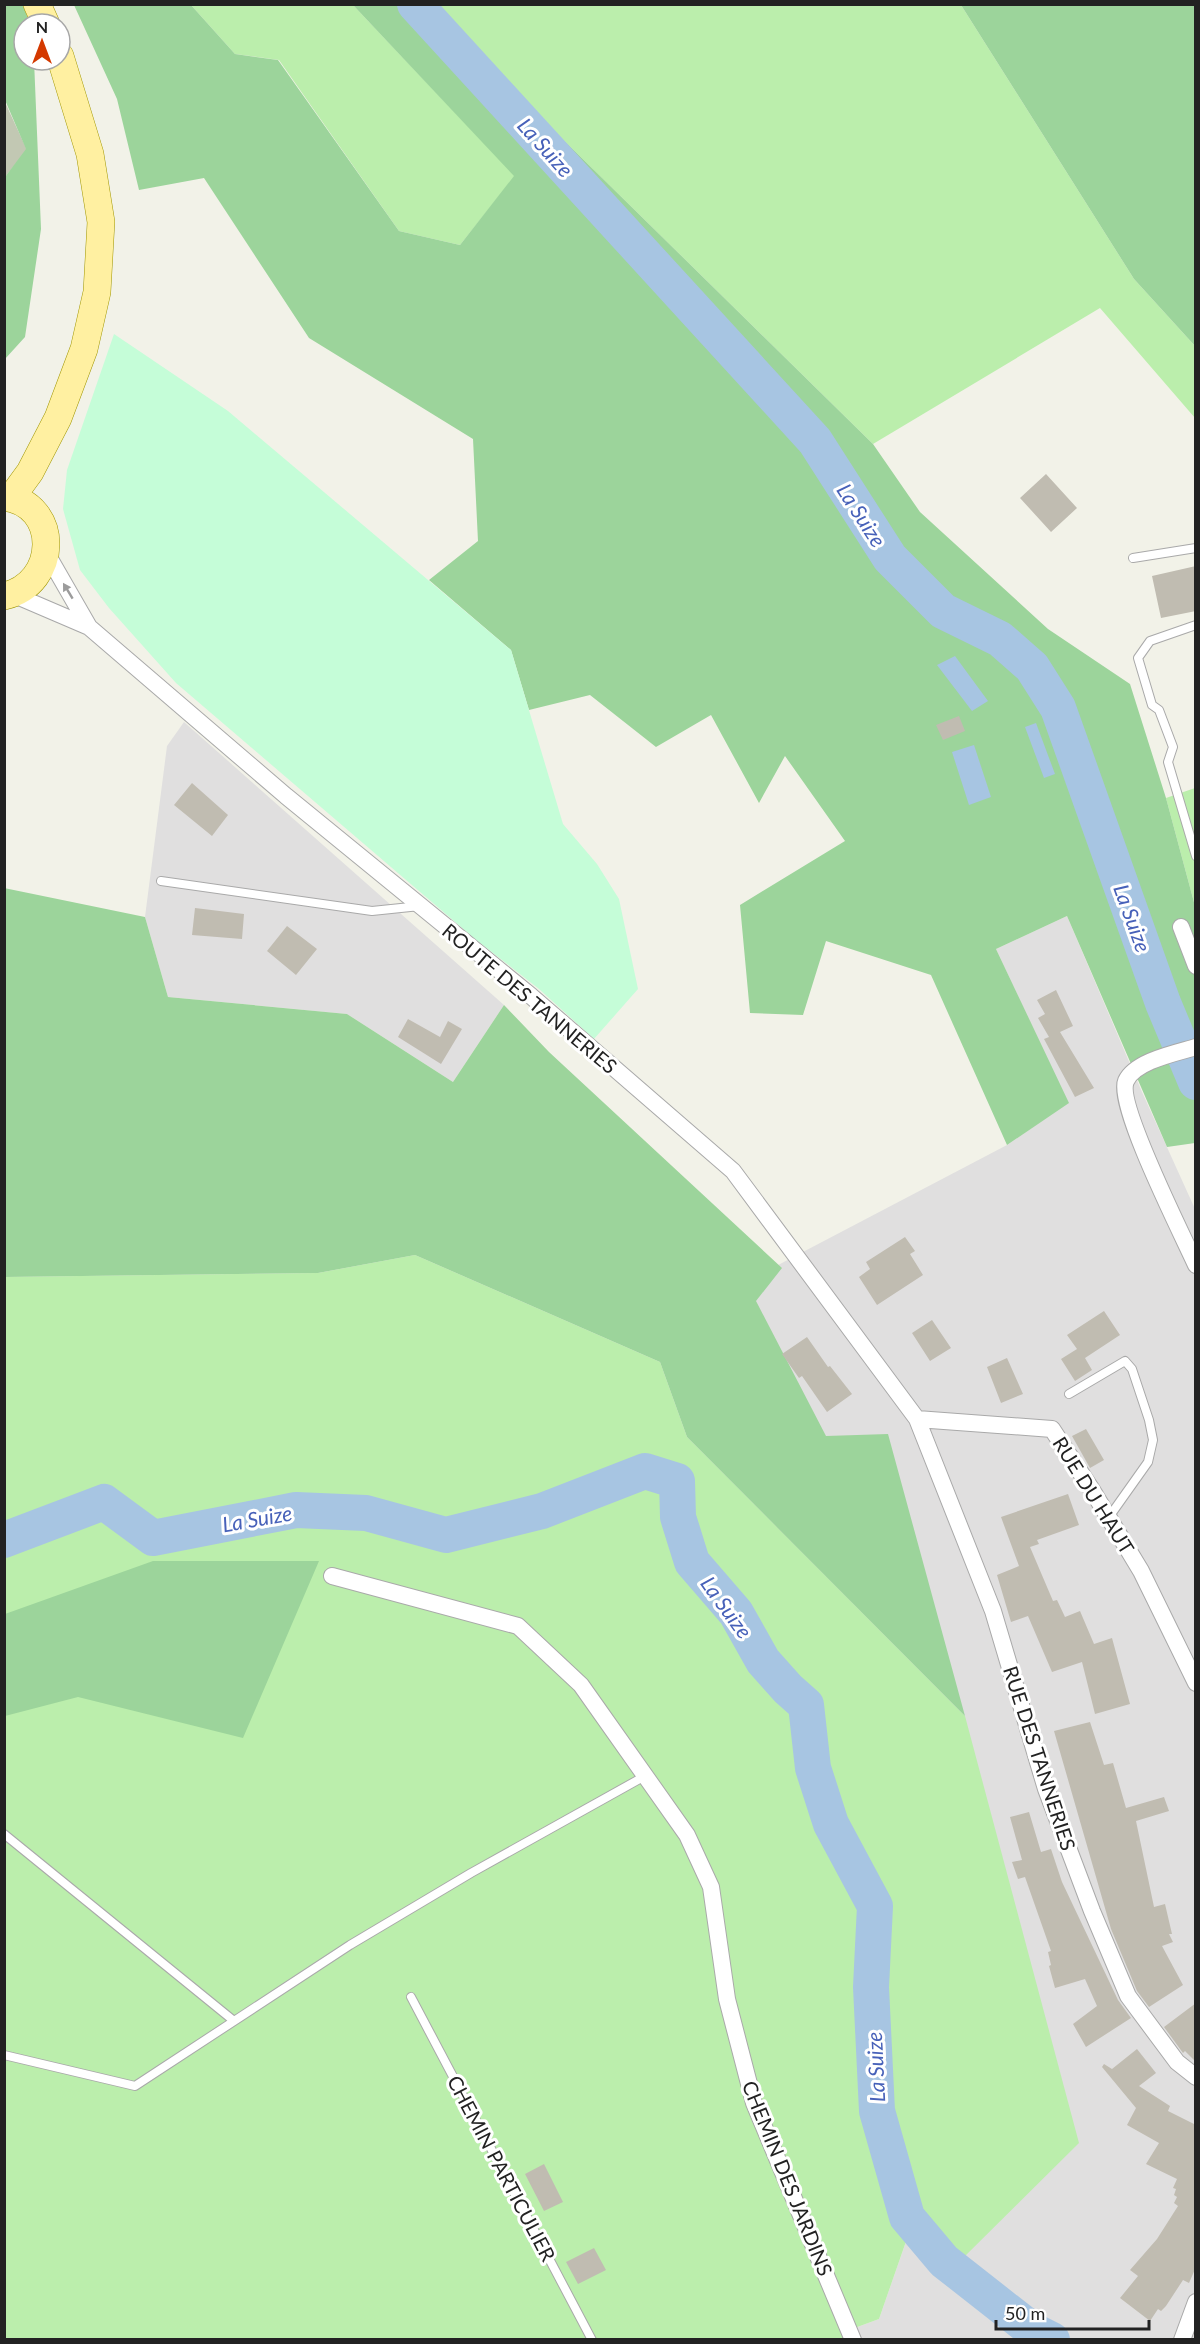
<svg xmlns="http://www.w3.org/2000/svg" width="1200" height="2344" font-family="Lato,sans-serif">
<style>
.residential{fill:#e0dfdf}
.construction{fill:#c2c8b3}
.grass{fill:#bbeeac}
.forest{fill:#9cd49b}
.park{fill:#c5fdd8}
.water{fill:#a7c5e2}
.lines{fill:none;stroke-linecap:round;stroke-linejoin:round}
.river{stroke:#a7c5e2;stroke-width:36}
.building{fill:#c0bcb1}
.service-casing{stroke:#a9a9a9;stroke-width:10}
.minor-casing{stroke:#a9a9a9;stroke-width:18}
.primary-casing{stroke:#a09600;stroke-width:28}
.service{stroke:#fff;stroke-width:8}
.minor{stroke:#fff;stroke-width:16}
.primary{stroke:#fff0a1;stroke-width:27}
.oneway{fill:#9c9c9c}
.labels{text-anchor:middle;dominant-baseline:central;stroke-width:6;stroke-linejoin:round;paint-order:stroke}
.street-label{font-size:20px;fill:#222;stroke:#fff}
.water-label{font-size:21px;font-style:italic;fill:#4761b9;stroke:#fff}
</style>
<rect width="100%" height="100%" fill="#f2f2e8"/>
<!-- residential -->
<path class="residential" d="M 184,722 L 504,1005 L 453,1082 L 347,1014 L 168,997 L 145,917 L 167,746 Z
M 1067,916 L 1142,1092 L 1195,1209 L 1195,2339 L 844,2340 L 841,2333 L 879,2319 L 910,2230 L 919,2223 L 960,2261 L 719,1296 L 1007,1145 L 1068,1103 L 996,949 Z"/>
<!-- construction -->
<path class="construction" d="M 4,100 L 27,150 L 5,177 L 4,177 Z"/>
<!-- grass -->
<path class="grass" d="M 191,5 L 353,5 L 515,176 L 460,245 L 399,231 L 279,60 L 235,54 Z
M 426,5 L 961,5 L 1134,279 L 1195,346 L 1195,418 L 1100,308 L 873,444 Z
M 1195,788 L 1195,906 L 1166,798 Z
M 415,1255 L 660,1362 L 687,1437 L 965,1716 L 1079,2143 L 960,2261 L 920,2223 L 910,2230 L 879,2319 L 841,2333 L 844,2339 L 5,2339 L 4,1277 L 318,1273 Z"/>
<!-- forest -->
<path class="forest" d="M 5,5 L 23,5 L 30,24 L 24,24 L 24,60 L 34,60 L 41,229 L 25,337 L 5,359 L 5,177 L 26,149 L 5,100 Z
M 74,5 L 191,5 L 235,54 L 278,60 L 399,231 L 460,245 L 514,176 L 353,5 L 426,5 L 873,444 L 920,512 L 1048,629 L 1130,684 L 1166,798 L 1195,906 L 1195,1143 L 1167,1147 L 1067,916 L 996,949 L 1069,1103 L 1007,1145 L 931,975 L 826,941 L 803,1015 L 750,1013 L 740,905 L 845,841 L 785,756 L 759,803 L 711,715 L 656,747 L 590,695 L 529,710 L 511,650 L 429,580 L 478,541 L 473,439 L 309,338 L 204,178 L 139,190 L 117,99 Z
M 961,5 L 1195,5 L 1195,346 L 1134,279 Z
M 4,888 L 145,917 L 168,997 L 347,1014 L 453,1082 L 504,1005 L 549,1052 L 782,1268 L 756,1301 L 826,1436 L 888,1434 L 965,1716 L 687,1437 L 660,1362 L 415,1255 L 318,1273 L 5,1277 Z
M 153,1561 L 319,1561 L 243,1738 L 78,1697 L 5,1716 L 5,1614 Z"/>
<!-- park -->
<path class="park" d="M 114,334 L 228,411 L 511,650 L 563,824 L 597,864 L 619,899 L 638,989 L 594,1039 L 539,989 L 475,939 L 176,683 L 109,608 L 80,570 L 63,509 L 67,470 Z"/>
<!-- water -->
<path class="water" d="M 955,656 L 988,701 L 972,711 L 937,665 Z
M 1036,723 L 1055,774 L 1044,778 L 1025,727 Z
M 974,745 L 991,797 L 969,805 L 952,752 Z"/>
<g class="lines">
<!-- river -->
<path class="river" d="M 415,4 L 815,441 L 890,558 L 943,611 L 1000,639 L 1032,667 L 1058,708 L 1163,1003 L 1196,1082
M 4,1540 L 104,1502 L 153,1538 L 296,1510 L 366,1513 L 446,1535 L 542,1511 L 645,1471 L 677,1481 L 678,1517 L 692,1562 L 736,1613 L 763,1661 L 788,1689 L 806,1705 L 813,1768 L 831,1824 L 875,1906 L 871,1987 L 877,2111 L 907,2217 L 944,2261 L 1032,2330 L 1052,2340"/>
</g>
<!-- building -->
<path class="building" d="M 1046,474 L 1077,508 L 1051,532 L 1020,498 Z
M 1196,566 L 1196,611 L 1161,618 L 1152,576 Z
M 959,716 L 965,731 L 943,740 L 936,725 Z
M 192,783 L 228,815 L 212,836 L 174,805 Z
M 195,908 L 244,914 L 242,939 L 192,935 Z
M 287,926 L 317,949 L 296,975 L 267,951 Z
M 1056,990 L 1073,1026 L 1060,1032 L 1094,1088 L 1075,1097 L 1044,1039 L 1049,1037 L 1038,1018 L 1045,1014 L 1037,1000 Z
M 408,1019 L 440,1037 L 448,1021 L 462,1029 L 441,1064 L 398,1037 Z
M 905,1237 L 915,1251 L 910,1254 L 923,1275 L 877,1305 L 859,1277 L 870,1269 L 866,1262 Z
M 1104,1311 L 1120,1335 L 1085,1358 L 1092,1370 L 1075,1381 L 1061,1359 L 1077,1349 L 1067,1335 Z
M 932,1320 L 951,1348 L 930,1361 L 912,1333 Z
M 807,1337 L 828,1367 L 830,1366 L 852,1394 L 827,1412 L 802,1376 L 799,1378 L 782,1354 Z
M 1007,1358 L 1023,1394 L 1001,1403 L 987,1367 Z
M 1086,1429 L 1104,1460 L 1090,1468 L 1072,1436 Z
M 1068,1494 L 1079,1525 L 1037,1540 L 1039,1544 L 1030,1547 L 1053,1601 L 1057,1600 L 1065,1617 L 1080,1611 L 1094,1644 L 1112,1638 L 1130,1704 L 1095,1714 L 1082,1662 L 1052,1672 L 1028,1616 L 1011,1622 L 997,1575 L 1019,1566 L 1001,1517 Z
M 1090,1722 L 1104,1765 L 1113,1763 L 1126,1808 L 1164,1797 L 1169,1811 L 1136,1821 L 1154,1907 L 1165,1904 L 1172,1934 L 1169,1934 L 1173,1942 L 1162,1946 L 1183,1985 L 1149,2007 L 1137,1991 L 1111,1929 L 1054,1731 Z
M 1029,1812 L 1041,1852 L 1051,1849 L 1062,1882 L 1118,2000 L 1131,2018 L 1086,2047 L 1073,2024 L 1097,2006 L 1085,1979 L 1055,1988 L 1049,1966 L 1051,1965 L 1048,1952 L 1051,1951 L 1025,1877 L 1018,1879 L 1012,1862 L 1022,1860 L 1010,1817 Z
M 1196,2003 L 1196,2062 L 1185,2051 L 1183,2053 L 1164,2027 Z
M 1137,2049 L 1156,2073 L 1139,2086 L 1170,2106 L 1168,2111 L 1196,2125 L 1196,2267 L 1189,2283 L 1183,2280 L 1166,2306 L 1161,2311 L 1158,2309 L 1150,2321 L 1120,2298 L 1138,2276 L 1130,2270 L 1157,2239 L 1178,2206 L 1174,2203 L 1177,2197 L 1174,2195 L 1176,2189 L 1173,2188 L 1177,2179 L 1146,2164 L 1159,2143 L 1127,2125 L 1136,2108 L 1102,2067 L 1104,2064 L 1112,2069 Z
M 544,2164 L 563,2202 L 544,2211 L 525,2174 Z
M 594,2248 L 606,2270 L 578,2284 L 566,2262 Z"/>
<g class="lines">
<defs>
<path id="service" d="M 1133,558 L 1196,548
M 1196,625 L 1150,641 L 1138,658 L 1152,705 L 1159,710 L 1173,747 L 1168,762 L 1196,856
M 161,881 L 372,911 L 420,906
M 1069,1394 L 1125,1361 L 1132,1369 L 1149,1420 L 1153,1440 L 1148,1462 L 1109,1517
M 4,1834 L 234,2021
M 411,1997 L 592,2340
M 4,2055 L 135,2086 L 350,1945 L 471,1873 L 645,1776"/>
<path id="minor" d="M 47,554 L 89,627
M 12,594 L 89,627 L 286,796 L 531,996 L 733,1171 L 917,1419 L 993,1611 L 1046,1789 L 1092,1911 L 1128,1996 L 1177,2062 L 1196,2077
M 1181,927 L 1196,966
M 1196,1047 C 1176,1053 1135,1061 1126,1081 C 1116,1104 1183,1236 1196,1265
M 917,1419 L 1052,1429 L 1092,1490 L 1141,1571 L 1196,1683
M 332,1576 L 518,1626 L 581,1685 L 687,1835 L 711,1887 L 727,1999 L 754,2103 L 853,2340
M 1182,2340 L 1196,2302"/>
<path id="primary" d="M 37,4 L 46,24
M 4,497 C 61,504 59,584 4,596
M 11,498 L 30,472 L 58,418 L 84,349 L 97,292 L 101,222 L 90,154 L 60,56"/>
</defs>
<!-- service casing -->
<use href="#service" class="service-casing"/>
<!-- minor casing -->
<use href="#minor" class="minor-casing"/>
<!-- primary casing -->
<use href="#primary" class="primary-casing"/>
<!-- service -->
<use href="#service" class="service"/>
<!-- minor -->
<use href="#minor" class="minor"/>
<!-- primary -->
<use href="#primary" class="primary"/>
</g>
<!-- one-way arrows -->
<defs><path id="oneway-solid" d="M-6-.8H1V-3.2L6.5 0L1 3.2V.8H-6Z" transform="scale(1.5)"/></defs>
<use class="oneway" href="#oneway-solid" transform="translate(68 591) rotate(-121)"/>
<g class="labels">
<!-- street labels -->
<g class="street-label">
<text transform="translate(530 998) rotate(40)">ROUTE DES TANNERIES</text>
<text transform="translate(1094 1495) rotate(58)">RUE DU HAUT</text>
<text transform="translate(1040 1758) rotate(72)">RUE DES TANNERIES</text>
<text transform="translate(502 2168) rotate(62)">CHEMIN PARTICULIER</text>
<text transform="translate(788 2178) rotate(68)">CHEMIN DES JARDINS</text>
</g>
<!-- water labels -->
<g class="water-label">
<text transform="translate(546 147) rotate(48)">La Suize</text>
<text transform="translate(862 515) rotate(57)">La Suize</text>
<text transform="translate(1133 918) rotate(70)">La Suize</text>
<text transform="translate(257 1518) rotate(-10)">La Suize</text>
<text transform="translate(727 1607) rotate(54)">La Suize</text>
<text transform="translate(875 2067) rotate(-93)">La Suize</text>
</g>
</g>
<!-- border -->
<rect width="1200" height="2344" fill="none" stroke="#222222" stroke-width="12"/>
<!-- north arrow -->
<g transform="translate(42 42)"><circle r="28" fill="#ffffff" stroke="#a7a7a7" stroke-width="1.5"/>
<path d="M0-4.5L10 22L0 15L-10 22Z" fill="#d43900"/>
<text y="-9" font-size="16" font-weight="bold" text-anchor="middle" fill="#222222">N</text>
</g>
<!-- scale -->
<path d="M996 2320v9h153v-9" fill="none" stroke="#222222" stroke-width="3"/>
<text x="1005" y="2320" font-size="18" fill="#222222" stroke="#ffffff" stroke-width="4.5" paint-order="stroke">50 m</text>
</svg>
